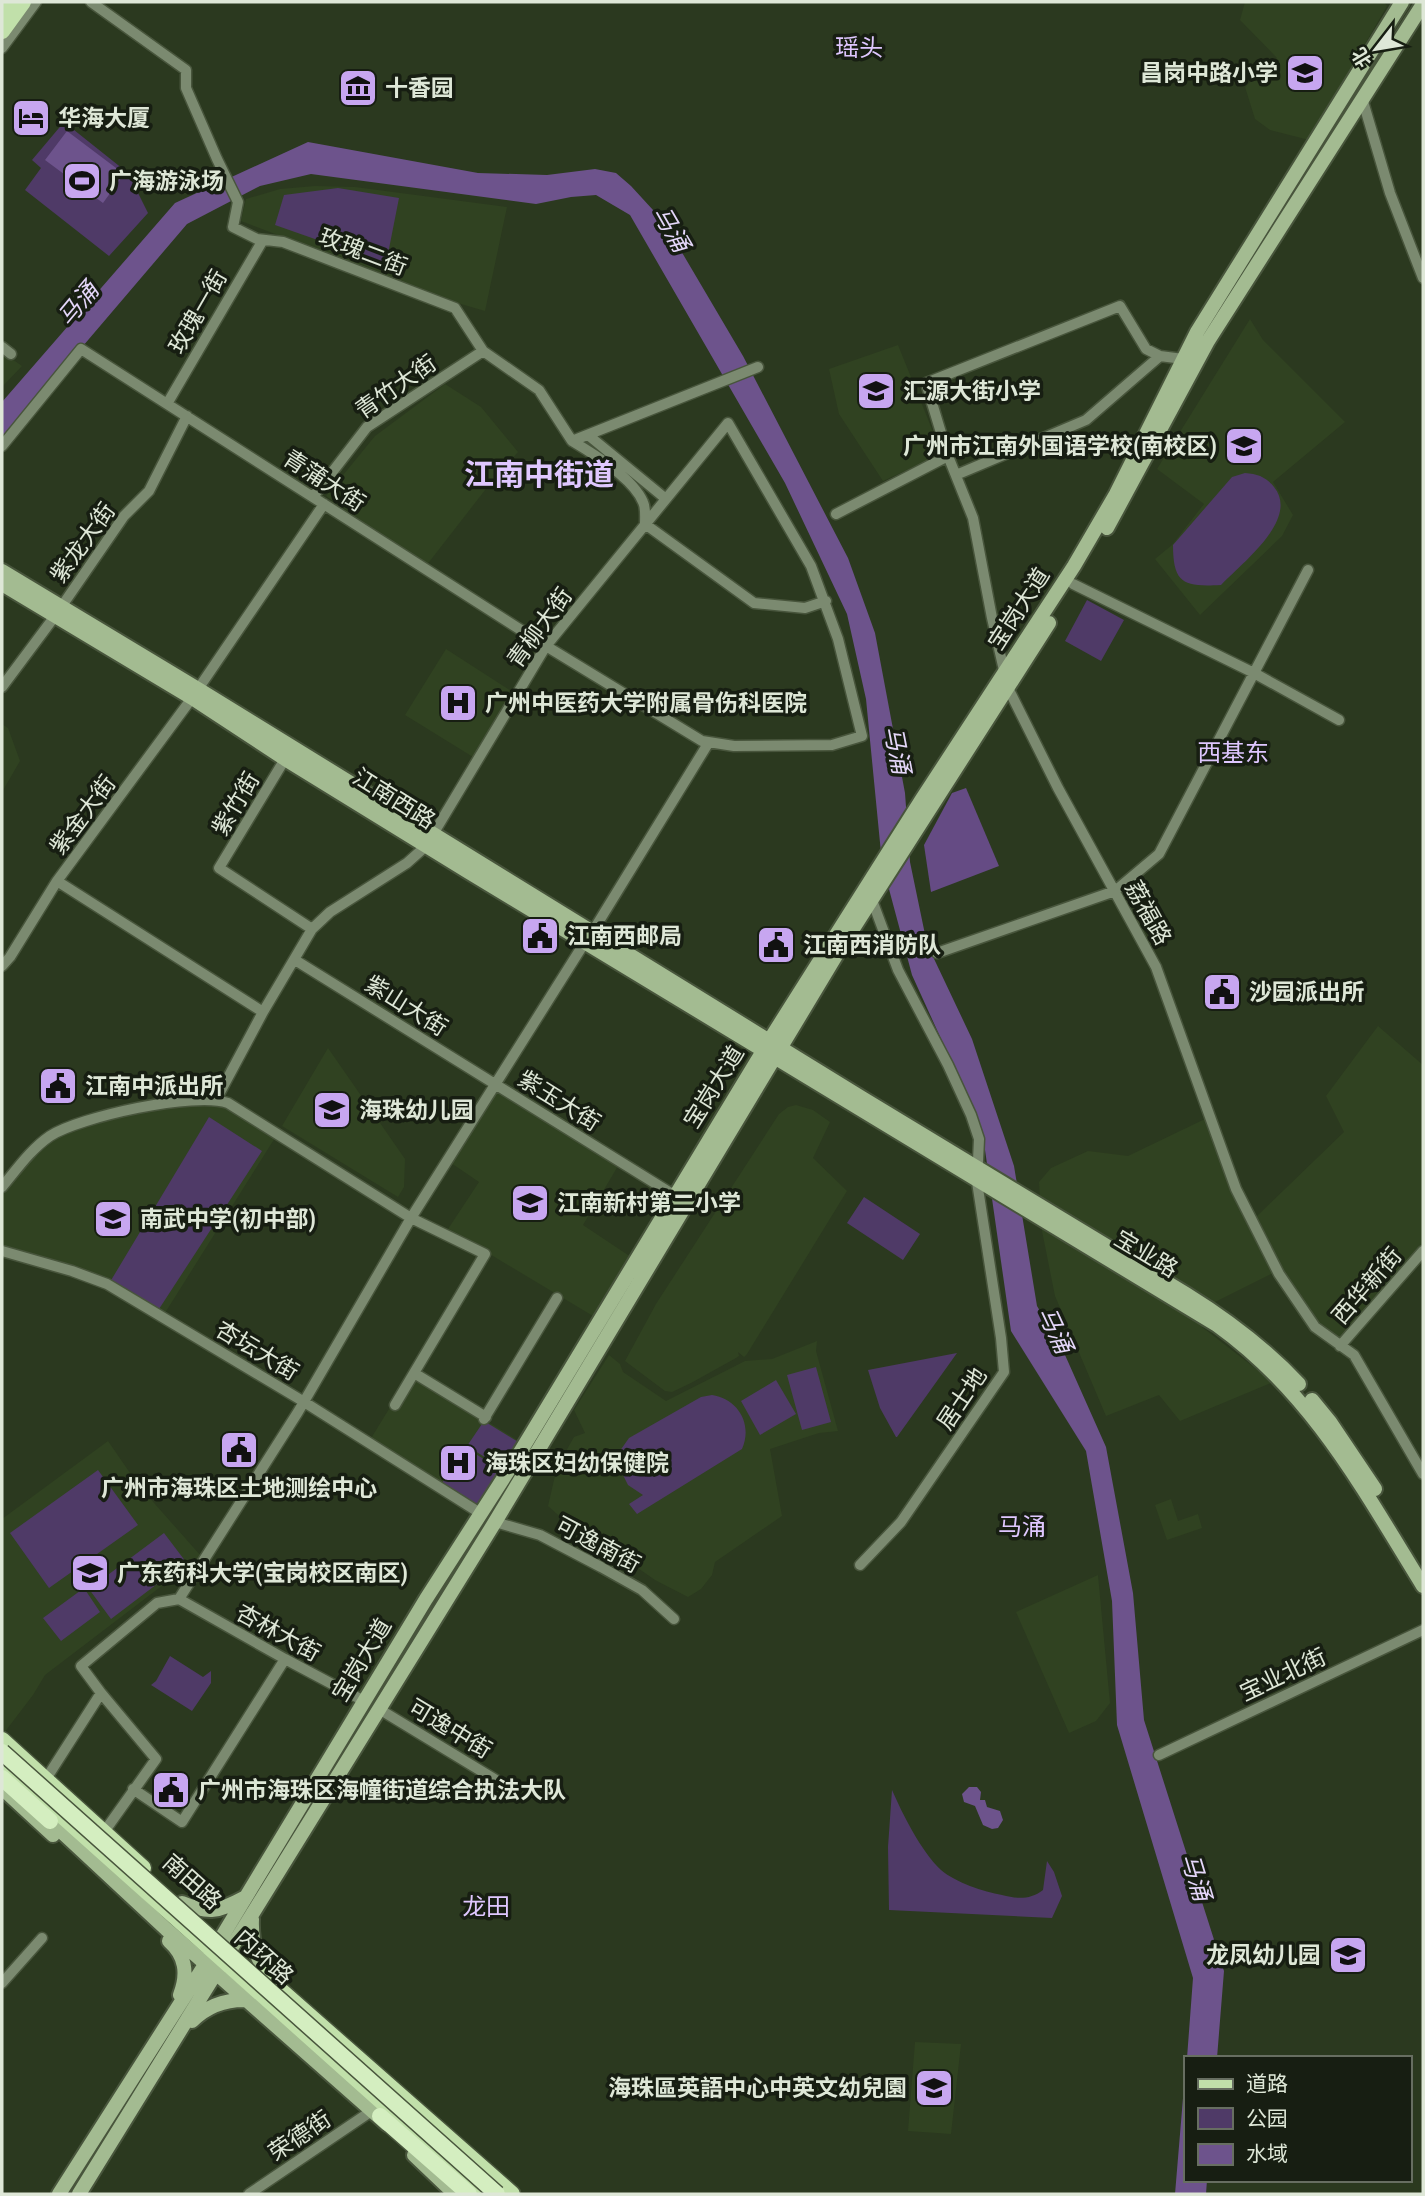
<svg xmlns="http://www.w3.org/2000/svg" width="1425" height="2196" font-family="'Roboto Condensed','Noto Sans SC',sans-serif">
<style>
.built{fill:#304221}
.green{fill:#4f3a67}
.forest{fill:#654b84}
.water{fill:#6d538c}
.lines{fill:none;stroke-linecap:round;stroke-linejoin:round}
.minor-casing{stroke:#48553c;stroke-width:13}
.secondary-casing{stroke:#48553c;stroke-width:18}
.primary-casing{stroke:#48553c;stroke-width:19}
.trunk-casing{stroke:#48553c;stroke-width:19}
.minor{stroke:#7b8a70;stroke-width:10}
.secondary{stroke:#a3bb91;stroke-width:14}
.primary{stroke:#c1e0aa;stroke-width:16}
.trunk{stroke:#d4eec0;stroke-width:16}
.trunk-bridge-casing{stroke:#48553c;stroke-width:19;stroke-linecap:butt}
.trunk-bridge{stroke:#d4eec0;stroke-width:16}
.labels{text-anchor:middle;dominant-baseline:central;stroke-width:7;stroke-linejoin:round;paint-order:stroke}
.poi-label{font-size:23px;font-weight:bold;fill:#dee7d7;stroke:#171e12;text-anchor:start}
.street-label{font-size:23px;fill:#dee7d7;stroke:#171e12}
.neighbourhood-label{font-size:24px;fill:#dfc7ff;stroke:#171e12}
.water-label{font-size:24px;font-style:italic;fill:#e5d7fa;stroke:#171e12}
.district-label{font-size:30px;font-weight:bold;fill:#dfc7ff;stroke:#171e12}
</style>
<rect width="100%" height="100%" fill="#2b391f"/>
<!-- built -->
<path class="built" d="M 1245,2 L 1384,2 L 1387,6 L 1309,140 L 1270,130 L 1255,119 L 1245,87 L 1277,58 L 1240,20 Z
M 315,186 L 355,187 L 507,207 L 485,311 L 461,304 L 241,221 L 246,199 L 280,189 Z
M 1250,319 L 1263,340 L 1345,422 L 1273,482 L 1293,515 L 1282,536 L 1200,615 L 1155,559 L 1172,545 L 1204,504 L 1157,469 Z
M 898,345 L 942,454 L 883,481 L 839,414 L 829,369 Z
M 2,352 L 22,366 L 2,387 Z
M 445,384 L 481,407 L 518,452 L 496,476 L 426,566 L 326,496 L 375,436 Z
M 446,649 L 511,691 L 473,757 L 405,715 Z
M 2,724 L 8,728 L 20,761 L 2,792 Z
M 1378,1026 L 1423,1065 L 1423,1248 L 1342,1341 L 1317,1323 L 1282,1271 L 1256,1217 L 1344,1132 L 1326,1096 Z
M 328,1048 L 405,1159 L 404,1187 L 398,1197 L 282,1126 Z
M 496,1088 L 618,1166 L 583,1225 L 634,1259 L 598,1319 L 448,1229 L 479,1182 L 451,1163 Z
M 201,1101 L 218,1101 L 278,1133 L 165,1313 L 2,1248 L 2,1190 L 52,1136 L 109,1117 Z
M 796,1105 L 813,1110 L 830,1122 L 813,1158 L 847,1191 L 747,1354 L 744,1357 L 738,1352 L 739,1356 L 736,1358 L 691,1383 L 672,1392 L 665,1391 L 625,1361 L 656,1304 L 779,1114 L 788,1107 Z
M 1207,1118 L 1273,1273 L 1211,1304 L 1202,1327 L 1273,1382 L 1180,1421 L 1159,1395 L 1106,1416 L 1055,1296 L 1042,1231 L 1039,1182 L 1051,1168 L 1088,1151 L 1128,1156 Z
M 817,1341 L 816,1351 L 838,1431 L 819,1433 L 770,1449 L 782,1516 L 715,1562 L 712,1575 L 701,1589 L 688,1597 L 655,1580 L 625,1559 L 592,1545 L 548,1506 L 557,1467 L 574,1437 L 585,1433 L 574,1410 L 609,1355 L 620,1364 L 623,1372 L 666,1401 L 745,1361 L 772,1359 Z
M 416,1377 L 522,1443 L 480,1508 L 370,1440 L 392,1404 Z
M 108,1441 L 139,1486 L 201,1556 L 45,1675 L 33,1695 L 4,1733 L 2,1730 L 2,1519 Z
M 1171,1499 L 1178,1521 L 1198,1514 L 1202,1528 L 1167,1540 L 1155,1505 Z
M 1098,1575 L 1110,1703 L 1096,1721 L 1069,1733 L 1016,1612 Z
M 915,2042 L 961,2044 L 951,2134 L 908,2131 Z"/>
<!-- green -->
<path class="green" d="M 64,122 L 128,173 L 148,213 L 109,256 L 25,190 L 41,168 L 32,160 Z
M 338,188 L 399,198 L 386,264 L 275,225 L 284,195 Z
M 1245,473 C 1258,474 1266,477 1274,487 C 1300,519 1242,563 1221,585 C 1184,587 1173,584 1173,545 L 1232,477 Z
M 1087,600 L 1124,620 L 1101,661 L 1065,641 Z
M 209,1117 L 262,1151 L 159,1309 L 110,1282 Z
M 864,1197 L 920,1234 L 903,1260 L 847,1223 Z
M 957,1353 L 897,1437 L 896,1437 L 880,1408 L 868,1370 Z
M 816,1367 L 831,1422 L 802,1430 L 787,1375 Z
M 776,1380 L 796,1414 L 760,1435 L 741,1401 Z
M 712,1395 C 738,1399 753,1424 742,1449 L 637,1514 L 629,1504 L 643,1495 L 628,1485 L 617,1463 L 617,1455 L 629,1438 L 701,1397 Z
M 484,1421 L 520,1443 L 504,1469 L 467,1446 Z
M 466,1448 L 503,1471 L 479,1507 L 442,1483 Z
M 98,1470 L 138,1525 L 49,1588 L 10,1533 Z
M 164,1533 L 186,1562 L 111,1619 L 89,1589 Z
M 84,1588 L 100,1612 L 61,1641 L 43,1618 Z
M 170,1656 L 203,1677 L 211,1671 L 211,1683 L 192,1711 L 151,1685 L 156,1681 Z
M 892,1790 C 903,1815 921,1851 941,1870 C 955,1882 984,1892 1002,1895 C 1017,1899 1030,1900 1043,1890 L 1047,1861 L 1054,1872 L 1062,1896 L 1052,1918 L 889,1910 L 888,1847 Z"/>
<!-- forest -->
<path class="forest" d="M 966,788 L 999,866 L 931,892 L 924,845 L 952,793 Z"/>
<!-- water -->
<path class="water" d="M 67,131 L 124,174 L 103,203 L 45,160 Z
M 308,142 L 478,173 L 547,175 L 595,169 L 616,173 L 631,186 L 664,222 L 743,356 L 848,558 L 875,633 L 905,793 L 910,862 L 927,944 L 972,1039 L 1014,1166 L 1037,1306 L 1061,1346 L 1106,1447 L 1133,1593 L 1144,1720 L 1224,1971 L 1217,2058 L 1187,2058 L 1193,1978 L 1117,1725 L 1112,1601 L 1086,1451 L 1011,1331 L 982,1129 L 912,975 L 882,863 L 866,699 L 847,614 L 785,483 L 630,215 L 596,195 L 571,197 L 536,204 L 311,174 L 260,186 L 187,224 L 2,441 L 2,402 L 175,203 Z
M 969,1787 L 977,1787 L 981,1792 L 980,1800 L 985,1800 L 987,1807 L 1000,1811 L 1003,1820 L 998,1828 L 992,1829 L 983,1825 L 975,1806 L 964,1802 L 962,1794 Z
M 1185,2074 L 1185,2180 L 1207,2180 L 1206,2194 L 1175,2194 Z"/>
<g class="lines">
<defs>
<path id="minor" d="M 91,2 L 186,70 L 186,88 L 217,159 L 238,202 L 233,227 L 257,239 L 283,242 L 455,308 L 483,351 L 539,390 L 572,441 L 758,367
M 2,48 L 36,2
M 1362,98 L 1390,193 L 1423,278
M 2,347 L 11,354
M 167,404 L 263,240
M 588,435 L 666,499
M 572,441 C 594,454 633,478 643,502 C 646,508 645,517 645,524
M 2,446 L 81,349 L 546,646 L 702,741 L 734,746 L 832,745 L 862,736 L 838,639 L 811,566 L 728,423 L 546,646 L 426,846 L 407,863 L 330,912 L 312,929 L 263,1012 L 217,1098
M 948,456 L 926,383 L 1120,306 L 1146,349 L 1160,356
M 956,475 L 1086,420 L 1160,356 L 1183,359
M 313,497 L 367,427 L 483,351
M 836,514 L 948,456 L 973,518 L 992,618 L 1008,688 L 1058,788 L 1156,967 L 1236,1189 L 1279,1274 L 1315,1327 L 1354,1355 L 1423,1474
M 645,524 L 754,603 L 805,608 L 826,601
M 1073,584 L 1254,673 L 1339,720
M 2,687 L 55,616 L 124,516 L 149,491 L 187,416
M 285,759 L 219,868 L 312,929
M 57,881 L 263,1012
M 593,931 L 709,742
M 937,953 L 1115,891 L 1159,854 L 1308,570
M 295,960 L 674,1195
M 2,966 L 10,957 L 57,881 L 192,698 L 324,504
M 2,1187 C 17,1169 31,1149 50,1136 C 79,1117 196,1091 228,1103 L 411,1218 L 485,1254 L 414,1373
M 2,1251 L 72,1271 L 107,1284 L 301,1400 L 480,1513
M 1340,1346 L 1423,1251
M 395,1405 L 414,1373 L 486,1417
M 484,1419 L 557,1298
M 495,1522 L 540,1535 L 601,1567 L 642,1590 L 674,1619
M 860,1565 L 901,1522 L 1004,1372 L 1001,1338 L 977,1182 L 979,1139 L 971,1115 L 948,1065 L 898,970 L 872,900
M 179,1599 L 298,1412 L 411,1218 L 585,942
M 101,1693 L 156,1759 L 104,1832
M 379,1709 L 501,1783
M 1159,1755 L 1423,1630
M 46,1779 L 101,1693 L 81,1666 L 157,1603 L 179,1599 L 285,1659 L 364,1701
M 133,1789 L 182,1822 L 285,1659
M 2,1983 L 42,1938
M 249,2194 L 373,2110"/>
<path id="secondary" d="M 1107,528 L 1208,341 L 1423,4
M 2,571 L 198,689 L 862,1098 L 1186,1294 C 1228,1320 1265,1348 1299,1384
M 2,584 L 192,698 L 285,759 L 467,871 L 1217,1325 C 1312,1393 1363,1489 1423,1586
M 1312,1400 L 1330,1422 L 1375,1489
M 2,1788 L 53,1835
M 50,1821 L 166,1929 L 387,2124
M 182,1903 C 209,1914 218,1912 244,1898
M 252,1919 C 251,1944 257,1961 272,1981
M 169,1941 C 186,1956 188,1974 180,1995
M 192,2021 C 208,2005 226,1999 248,2000
M 414,2155 L 455,2194
M 59,2194 L 206,1963 L 426,1599 L 519,1454 L 769,1041 L 922,799 L 1074,566 L 1116,494 L 1197,332 L 1402,2
M 79,2194 L 495,1522 L 840,949 L 1049,623"/>
<path id="primary" d="M 2,11 L 9,2
M 2,31 L 23,2
M 2,1740 L 143,1868
M 2,1762 L 485,2194
M 262,1974 L 512,2194"/>
<path id="trunk" d="M 2,1778 L 50,1821
M 380,2116 L 469,2194"/>
</defs>
<!-- minor casing -->
<use href="#minor" class="minor-casing"/>
<!-- secondary casing -->
<use href="#secondary" class="secondary-casing"/>
<!-- primary casing -->
<use href="#primary" class="primary-casing"/>
<!-- trunk casing -->
<use href="#trunk" class="trunk-casing"/>
<!-- minor -->
<use href="#minor" class="minor"/>
<!-- secondary -->
<use href="#secondary" class="secondary"/>
<!-- primary -->
<use href="#primary" class="primary"/>
<!-- trunk -->
<use href="#trunk" class="trunk"/>
<defs>
<path id="trunk-bridge" d="M 2,1752 L 497,2194"/>
</defs>
<!-- trunk-bridge casing -->
<use href="#trunk-bridge" class="trunk-bridge-casing"/>
<!-- trunk-bridge -->
<use href="#trunk-bridge" class="trunk-bridge"/>
</g>
<!-- icons -->
<defs>
<symbol id="school-square" viewBox="-11 -11 22 22"><rect x="-9" y="-9" width="18" height="18" rx="4" fill="#c7a6f0" stroke="#171e12"/><path d="M0-5L7-2L0 1L-7-2ZM-4 1L0 2.5L4 1V4Q0 6-4 4Z" fill="#111"/></symbol>
<symbol id="museum-square" viewBox="-11 -11 22 22"><rect x="-9" y="-9" width="18" height="18" rx="4" fill="#c7a6f0" stroke="#171e12"/><path d="M0-6L6-3V-2H-6V-3ZM-5-1h2V3h-2ZM-1-1h2V3h-2ZM3-1h2V3H3ZM-6 4H6V6H-6Z" fill="#111"/></symbol>
<symbol id="hotel-square" viewBox="-11 -11 22 22"><rect x="-9" y="-9" width="18" height="18" rx="4" fill="#c7a6f0" stroke="#171e12"/><path d="M-6-4.5h1.5V1H6V5H4.5V3h-9V5H-6ZM-4 0a1.8 1.8 0 1 1 3.6 0ZM.5 0V-2.5h3Q6-2.5 6 0Z" fill="#111"/></symbol>
<symbol id="stadium-square" viewBox="-11 -11 22 22"><rect x="-9" y="-9" width="18" height="18" rx="4" fill="#c7a6f0" stroke="#171e12"/><path d="M0-5a6.5 5 0 1 0 0 10a6.5 5 0 1 0 0-10ZM-3.5-1.8h7v3.6h-7Z" fill="#111"/></symbol>
<symbol id="hospital-square" viewBox="-11 -11 22 22"><rect x="-9" y="-9" width="18" height="18" rx="4" fill="#c7a6f0" stroke="#171e12"/><path d="M-5-5h3v3.5h4V-5h3V5h-3V1.5h-4V5h-3Z" fill="#111"/></symbol>
<symbol id="civic-square" viewBox="-11 -11 22 22"><rect x="-9" y="-9" width="18" height="18" rx="4" fill="#c7a6f0" stroke="#171e12"/><path d="M-.6-6.5H3V-4.5H.6V-3L4-1V1h2V6H-6V1h2V-1L-.6-3ZM-1.2 2.5V6h2.4V2.5Z" fill="#111"/></symbol>
<symbol id="university-square" viewBox="-11 -11 22 22"><rect x="-9" y="-9" width="18" height="18" rx="4" fill="#c7a6f0" stroke="#171e12"/><path d="M0-5L7-2L0 1L-7-2ZM-4 1L0 2.5L4 1V4Q0 6-4 4Z" fill="#111"/></symbol>
</defs>
<g fill-rule="evenodd">
<use href="#school-square" x="1283" y="51" width="44" height="44"/>
<use href="#museum-square" x="336" y="66" width="44" height="44"/>
<use href="#hotel-square" x="9" y="96" width="44" height="44"/>
<use href="#stadium-square" x="60" y="159" width="44" height="44"/>
<use href="#school-square" x="854" y="369" width="44" height="44"/>
<use href="#school-square" x="1222" y="424" width="44" height="44"/>
<use href="#hospital-square" x="436" y="681" width="44" height="44"/>
<use href="#civic-square" x="518" y="914" width="44" height="44"/>
<use href="#civic-square" x="754" y="923" width="44" height="44"/>
<use href="#civic-square" x="1200" y="970" width="44" height="44"/>
<use href="#civic-square" x="36" y="1064" width="44" height="44"/>
<use href="#school-square" x="310" y="1088" width="44" height="44"/>
<use href="#school-square" x="508" y="1181" width="44" height="44"/>
<use href="#school-square" x="91" y="1197" width="44" height="44"/>
<use href="#civic-square" x="217" y="1428" width="44" height="44"/>
<use href="#hospital-square" x="436" y="1441" width="44" height="44"/>
<use href="#university-square" x="68" y="1551" width="44" height="44"/>
<use href="#civic-square" x="149" y="1768" width="44" height="44"/>
<use href="#school-square" x="1326" y="1933" width="44" height="44"/>
<use href="#school-square" x="912" y="2066" width="44" height="44"/>
</g>
<g class="labels">
<!-- poi labels -->
<g class="poi-label">
<text x="1278" y="73" text-anchor="end">昌岗中路小学</text>
<text x="385" y="88">十香园</text>
<text x="58" y="118">华海大厦</text>
<text x="109" y="181">广海游泳场</text>
<text x="903" y="391">汇源大街小学</text>
<text x="1217" y="446" text-anchor="end">广州市江南外国语学校(南校区)</text>
<text x="485" y="703">广州中医药大学附属骨伤科医院</text>
<text x="567" y="936">江南西邮局</text>
<text x="803" y="945">江南西消防队</text>
<text x="1249" y="992">沙园派出所</text>
<text x="85" y="1086">江南中派出所</text>
<text x="359" y="1110">海珠幼儿园</text>
<text x="557" y="1203">江南新村第二小学</text>
<text x="140" y="1219">南武中学(初中部)</text>
<text x="485" y="1463">海珠区妇幼保健院</text>
<text x="239" y="1488" text-anchor="middle">广州市海珠区土地测绘中心</text>
<text x="117" y="1573">广东药科大学(宝岗校区南区)</text>
<text x="198" y="1790">广州市海珠区海幢街道综合执法大队</text>
<text x="1321" y="1955" text-anchor="end">龙凤幼儿园</text>
<text x="907" y="2088" text-anchor="end">海珠區英語中心中英文幼兒園</text>
</g>
<!-- street labels -->
<g class="street-label">
<text transform="translate(363 252) rotate(21)">玫瑰二街</text>
<text transform="translate(198 312) rotate(-60)">玫瑰一街</text>
<text transform="translate(396 387) rotate(-35)">青竹大街</text>
<text transform="translate(324 481) rotate(33)">青蒲大街</text>
<text transform="translate(83 543) rotate(-54)">紫龙大街</text>
<text transform="translate(1019 609) rotate(-57)">宝岗大道</text>
<text transform="translate(540 628) rotate(-54)">青柳大街</text>
<text transform="translate(394 799) rotate(32)">江南西路</text>
<text transform="translate(236 804) rotate(-59)">紫竹街</text>
<text transform="translate(83 815) rotate(-53)">紫金大街</text>
<text transform="translate(1148 913) rotate(61)">荔福路</text>
<text transform="translate(406 1006) rotate(32)">紫山大街</text>
<text transform="translate(714 1087) rotate(-58)">宝岗大道</text>
<text transform="translate(559 1101) rotate(32)">紫玉大街</text>
<text transform="translate(1146 1254) rotate(31)">宝业路</text>
<text transform="translate(1367 1286) rotate(-49)">西华新街</text>
<text transform="translate(257 1351) rotate(31)">杏坛大街</text>
<text transform="translate(962 1399) rotate(-56)">居士地</text>
<text transform="translate(598 1545) rotate(28)">可逸南街</text>
<text transform="translate(278 1633) rotate(29)">杏林大街</text>
<text transform="translate(362 1660) rotate(-59)">宝岗大道</text>
<text transform="translate(1283 1675) rotate(-25)">宝业北街</text>
<text transform="translate(450 1729) rotate(31)">可逸中街</text>
<text transform="translate(192 1882) rotate(42)">南田路</text>
<text transform="translate(264 1957) rotate(42)">内环路</text>
<text transform="translate(300 2136) rotate(-34)">荣德街</text>
</g>
<!-- neighbourhood labels -->
<g class="neighbourhood-label">
<text x="859" y="48">瑶头</text>
<text x="1233" y="753">西基东</text>
<text x="1022" y="1527">马涌</text>
<text x="486" y="1907">龙田</text>
</g>
<!-- water labels -->
<g class="water-label">
<text transform="translate(671 229) rotate(60)">马涌</text>
<text transform="translate(78 304) rotate(-50)">马涌</text>
<text transform="translate(897 750) rotate(79)">马涌</text>
<text transform="translate(1055 1330) rotate(65)">马涌</text>
<text transform="translate(1196 1877) rotate(73)">马涌</text>
</g>
<!-- district labels -->
<g class="district-label">
<text x="539" y="474">江南中街道</text>
</g>
</g>
<!-- border -->
<rect width="1425" height="2196" fill="none" stroke="#dee7d7" stroke-width="7"/>
<!-- legend -->
<rect x="1184" y="2056" width="228" height="126" fill="#171e12" stroke="#676e61" stroke-width="2"/>
<rect x="1198" y="2079" width="35" height="10" fill="#c1e0aa" stroke="#676e61" stroke-width="2"/>
<text x="1246" y="2091" font-size="21" fill="#dee7d7">道路</text>
<rect x="1198" y="2108" width="35" height="21" fill="#4f3a67" stroke="#676e61" stroke-width="2"/>
<text x="1246" y="2126" font-size="21" fill="#dee7d7">公园</text>
<rect x="1198" y="2144" width="35" height="21" fill="#6d538c" stroke="#676e61" stroke-width="2"/>
<text x="1246" y="2161" font-size="21" fill="#dee7d7">水域</text>
<!-- north arrow -->
<g transform="translate(1376 49) rotate(239)" stroke="#171e12" stroke-width="5" paint-order="stroke">
<path d="M0-5L12 26L0 18L-12 26Z" fill="#dee7d7"/>
<text y="-10" font-size="19" font-weight="bold" text-anchor="middle" fill="#dee7d7">北</text>
</g>
</svg>
